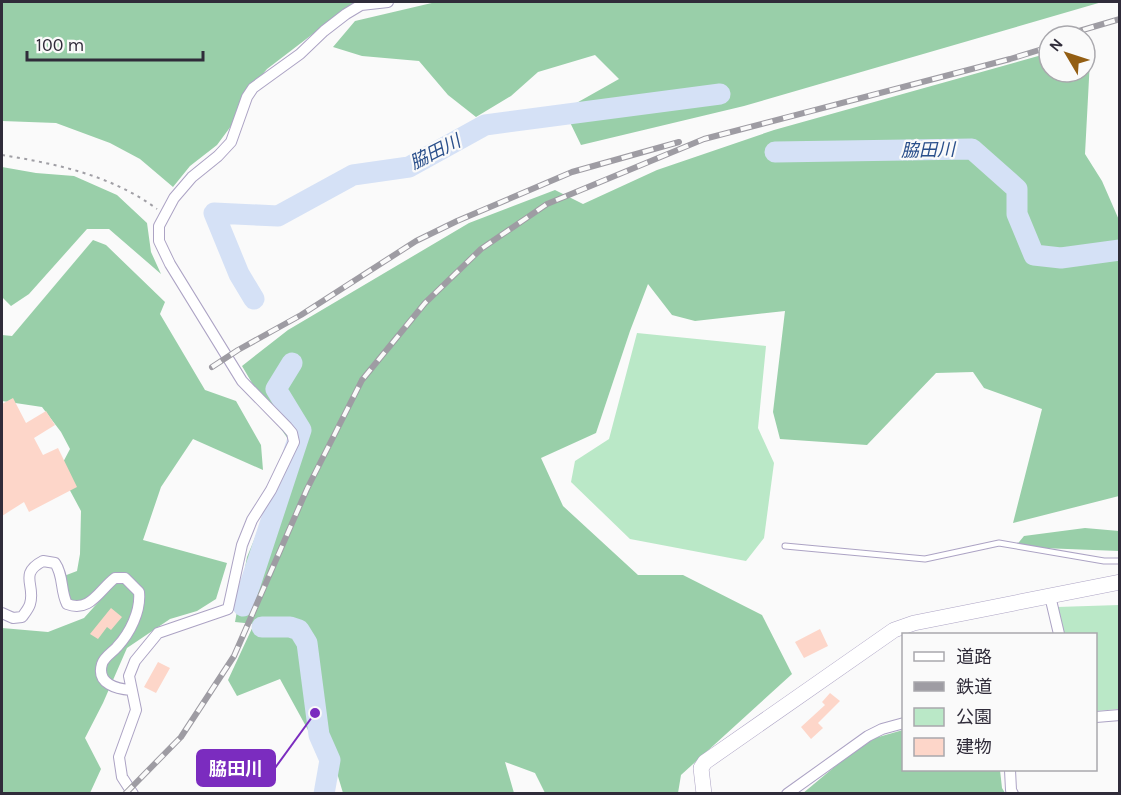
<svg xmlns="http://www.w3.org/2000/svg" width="1121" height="795" font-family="Karla,'Noto Sans JP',sans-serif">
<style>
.green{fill:#bae8c7}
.forest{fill:#99cfa9}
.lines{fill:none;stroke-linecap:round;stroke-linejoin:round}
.river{stroke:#d5e1f6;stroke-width:21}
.building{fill:#fdd6c9}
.lane-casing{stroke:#aca3c4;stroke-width:7}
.street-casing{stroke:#aca3c4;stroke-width:12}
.secondary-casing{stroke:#aca3c4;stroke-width:16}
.path{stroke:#a09fa5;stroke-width:2;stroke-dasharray:3 4.5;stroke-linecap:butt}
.lane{stroke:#fff;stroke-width:5}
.street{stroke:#fff;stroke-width:10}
.secondary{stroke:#fff;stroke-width:15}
.rail-casing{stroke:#9e9ca3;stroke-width:6}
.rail{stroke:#fafafa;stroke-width:4;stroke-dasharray:11;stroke-linecap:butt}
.labels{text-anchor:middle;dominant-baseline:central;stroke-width:4.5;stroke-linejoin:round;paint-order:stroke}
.water-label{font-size:18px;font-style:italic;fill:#2a4f8b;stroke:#fafafa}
.leader{fill:none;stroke:#7b2cbf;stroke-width:2}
.callout-dot{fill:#7b2cbf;stroke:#fafafa;stroke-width:2}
.callout{fill:#7b2cbf;stroke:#7b2cbf;stroke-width:2}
.callout-label{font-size:18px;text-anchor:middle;font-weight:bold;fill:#fff}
</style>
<rect width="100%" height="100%" fill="#fafafa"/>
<!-- green -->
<path class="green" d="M 637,333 L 766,346 L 758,428 L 774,463 L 764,538 L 746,561 L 630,539 L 571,482 L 575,461 L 609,439 Z
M 1119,605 L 1119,709 L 1096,711 L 1096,634 L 1063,634 L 1057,607 Z"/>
<!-- forest -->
<path class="forest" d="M 2,2 L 359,2 L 352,4 L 267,69 L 243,97 L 234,122 L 217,145 L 190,166 L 173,187 L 140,159 L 110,143 L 56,123 L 2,121 Z
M 436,2 L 1102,2 L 744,106 L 581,145 L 564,110 L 619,79 L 595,55 L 538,72 L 511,96 L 476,117 L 448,95 L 419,61 L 362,56 L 333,47 L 355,21 Z
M 1091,41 L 1085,154 L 1102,181 L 1119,220 L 1119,496 L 1013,523 L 1042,409 L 984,388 L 973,372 L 936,373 L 867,445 L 780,439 L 773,412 L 785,311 L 695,321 L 672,315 L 648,284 L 630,331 L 596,433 L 541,458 L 563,506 L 638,575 L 683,575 L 762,615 L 792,674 L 681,775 L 678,793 L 545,793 L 535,773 L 505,762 L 514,793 L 343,793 L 337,773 L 314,741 L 280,679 L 237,696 L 228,680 L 254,624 L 235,622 L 247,557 L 293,446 L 269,412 L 242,366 L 288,330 L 469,223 L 555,190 L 583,204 L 657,170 L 774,130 L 1049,53 L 1049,72 L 1085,72 L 1085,43 Z
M 2,167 L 36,173 L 74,176 L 117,195 L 147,223 L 151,252 L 161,274 L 109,229 L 87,229 L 29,294 L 11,306 L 2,297 Z
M 93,240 L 106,245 L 165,302 L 160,314 L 205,390 L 236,401 L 261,445 L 263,470 L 193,439 L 161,487 L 143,540 L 227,563 L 216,599 L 197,611 L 170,619 L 127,648 L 103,703 L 85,738 L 101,769 L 90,793 L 2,793 L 2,628 L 48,632 L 84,618 L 102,598 L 99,590 L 69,609 L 56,579 L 77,571 L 80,554 L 81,511 L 59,470 L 70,449 L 61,432 L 42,407 L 2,401 L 2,335 L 12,336 Z
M 1085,528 L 1119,531 L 1119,551 L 1015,547 L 1024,536 Z
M 903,730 L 904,770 L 1000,770 L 1002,788 L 1005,793 L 802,794 L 844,759 L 875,738 Z"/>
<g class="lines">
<!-- river -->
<path class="river" d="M 775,152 L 972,149 L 1017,189 L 1017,214 L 1034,255 L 1061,258 L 1120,250
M 254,299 L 239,274 L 214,213 L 278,216 L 353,175 L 409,167 L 485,125 L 720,94
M 243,606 L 301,430 L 276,389 L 292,363
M 262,627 L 290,627 L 299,630 L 307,643 L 319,735 L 330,760 L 324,794"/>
</g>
<!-- building -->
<path class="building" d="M 13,398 L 26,423 L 46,411 L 55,425 L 34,438 L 43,455 L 58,448 L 77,487 L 29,512 L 24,502 L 2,516 L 2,404 Z
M 111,608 L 122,617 L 111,630 L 107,627 L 98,639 L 90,634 Z
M 820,629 L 828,646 L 804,658 L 795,642 Z
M 158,662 L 170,668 L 156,693 L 144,687 Z
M 830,693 L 840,701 L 818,723 L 823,728 L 811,739 L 801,727 L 825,705 L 822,702 Z"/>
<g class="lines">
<defs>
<path id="lane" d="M 785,546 L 925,559 L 999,543 L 1104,561 L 1120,561"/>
<path id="street" d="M 1050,596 L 1059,634
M 2,613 L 13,618 L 22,617 C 25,613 29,608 30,604 C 36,585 18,574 43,561 L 55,563 C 64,576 60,590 67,604 C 90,613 99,590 115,578 L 125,578 L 139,592 C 141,611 130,633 117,647 C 113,652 104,657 102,664 C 96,684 117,689 131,690
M 1096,717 L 1120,715
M 1010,770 L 1011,790 L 1013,794
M 133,794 L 122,777 L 119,757 L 136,710 L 129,676 L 135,661 L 158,633 L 228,609 L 242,545 L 252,520 L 271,490 L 294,442 L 292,433 L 287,427 L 242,381 L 170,264 L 159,241 L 159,226 L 174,198 L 192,177 L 218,156 L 231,142 L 247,97 L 253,88 L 300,54 L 324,31 L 346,14 L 361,5 L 388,2
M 787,794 L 868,736 L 882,729 L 904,723"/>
<path id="secondary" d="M 704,794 L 701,768 L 705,762 L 894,630 L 914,623 L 1120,582"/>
</defs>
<!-- lane casing -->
<use href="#lane" class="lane-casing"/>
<!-- street casing -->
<use href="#street" class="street-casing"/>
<!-- secondary casing -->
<use href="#secondary" class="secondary-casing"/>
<!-- path -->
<path class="path" d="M 2,155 C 57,164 111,175 157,209"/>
<!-- lane -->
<use href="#lane" class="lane"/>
<!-- street -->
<use href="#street" class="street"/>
<!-- secondary -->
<use href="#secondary" class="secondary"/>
<defs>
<path id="rail" d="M 1062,36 L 1120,19
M 212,367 L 238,350 L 301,315 L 416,241 L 457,221 L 572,172 L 679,142
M 125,794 L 181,737 L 234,656 L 307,489 L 362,380 L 425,303 L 481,249 L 547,204 L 704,139 L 1010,59 L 1049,47"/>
</defs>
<!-- rail casing -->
<use href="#rail" class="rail-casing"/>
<!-- rail -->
<use href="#rail" class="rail"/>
</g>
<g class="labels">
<!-- water labels -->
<g class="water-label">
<text transform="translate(928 150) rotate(-1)">脇田川</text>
<text transform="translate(435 152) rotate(-27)">脇田川</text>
</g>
</g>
<!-- callouts -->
<path class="leader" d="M315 713L275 768"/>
<circle class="callout-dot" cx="315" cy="713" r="6"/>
<rect class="callout" x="197" y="750" width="78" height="36" rx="6"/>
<g class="callout-label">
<text x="236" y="775">脇田川</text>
</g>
<!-- border -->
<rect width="1121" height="795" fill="none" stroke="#302c3a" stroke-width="6"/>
<!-- legend -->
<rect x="902" y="633" width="195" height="138" fill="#fafafa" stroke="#a9a8ad" stroke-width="1.5"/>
<rect x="914" y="652" width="30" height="9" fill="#ffffff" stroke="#a9a8ad" stroke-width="1.5"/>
<text x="956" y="663" font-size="18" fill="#302c3a">道路</text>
<rect x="914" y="682" width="30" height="9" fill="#9e9ca3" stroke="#a9a8ad" stroke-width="1.5"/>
<text x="956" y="693" font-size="18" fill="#302c3a">鉄道</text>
<rect x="914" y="708" width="30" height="18" fill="#bae8c7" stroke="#a9a8ad" stroke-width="1.5"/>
<text x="956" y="723" font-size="18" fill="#302c3a">公園</text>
<rect x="914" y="738" width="30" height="18" fill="#fdd6c9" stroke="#a9a8ad" stroke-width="1.5"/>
<text x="956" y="753" font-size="18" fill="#302c3a">建物</text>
<!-- north arrow -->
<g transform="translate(1067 54) rotate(309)"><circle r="28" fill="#fafafa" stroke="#a9a8ad" stroke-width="1.5"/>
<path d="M0-4.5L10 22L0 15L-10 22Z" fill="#935e13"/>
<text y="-9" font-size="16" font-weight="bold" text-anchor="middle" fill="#302c3a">N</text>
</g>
<!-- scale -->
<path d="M27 51v9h176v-9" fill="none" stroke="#302c3a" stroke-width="3"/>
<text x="36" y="51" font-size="18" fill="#302c3a" stroke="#fafafa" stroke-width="4.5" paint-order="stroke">100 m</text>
</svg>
